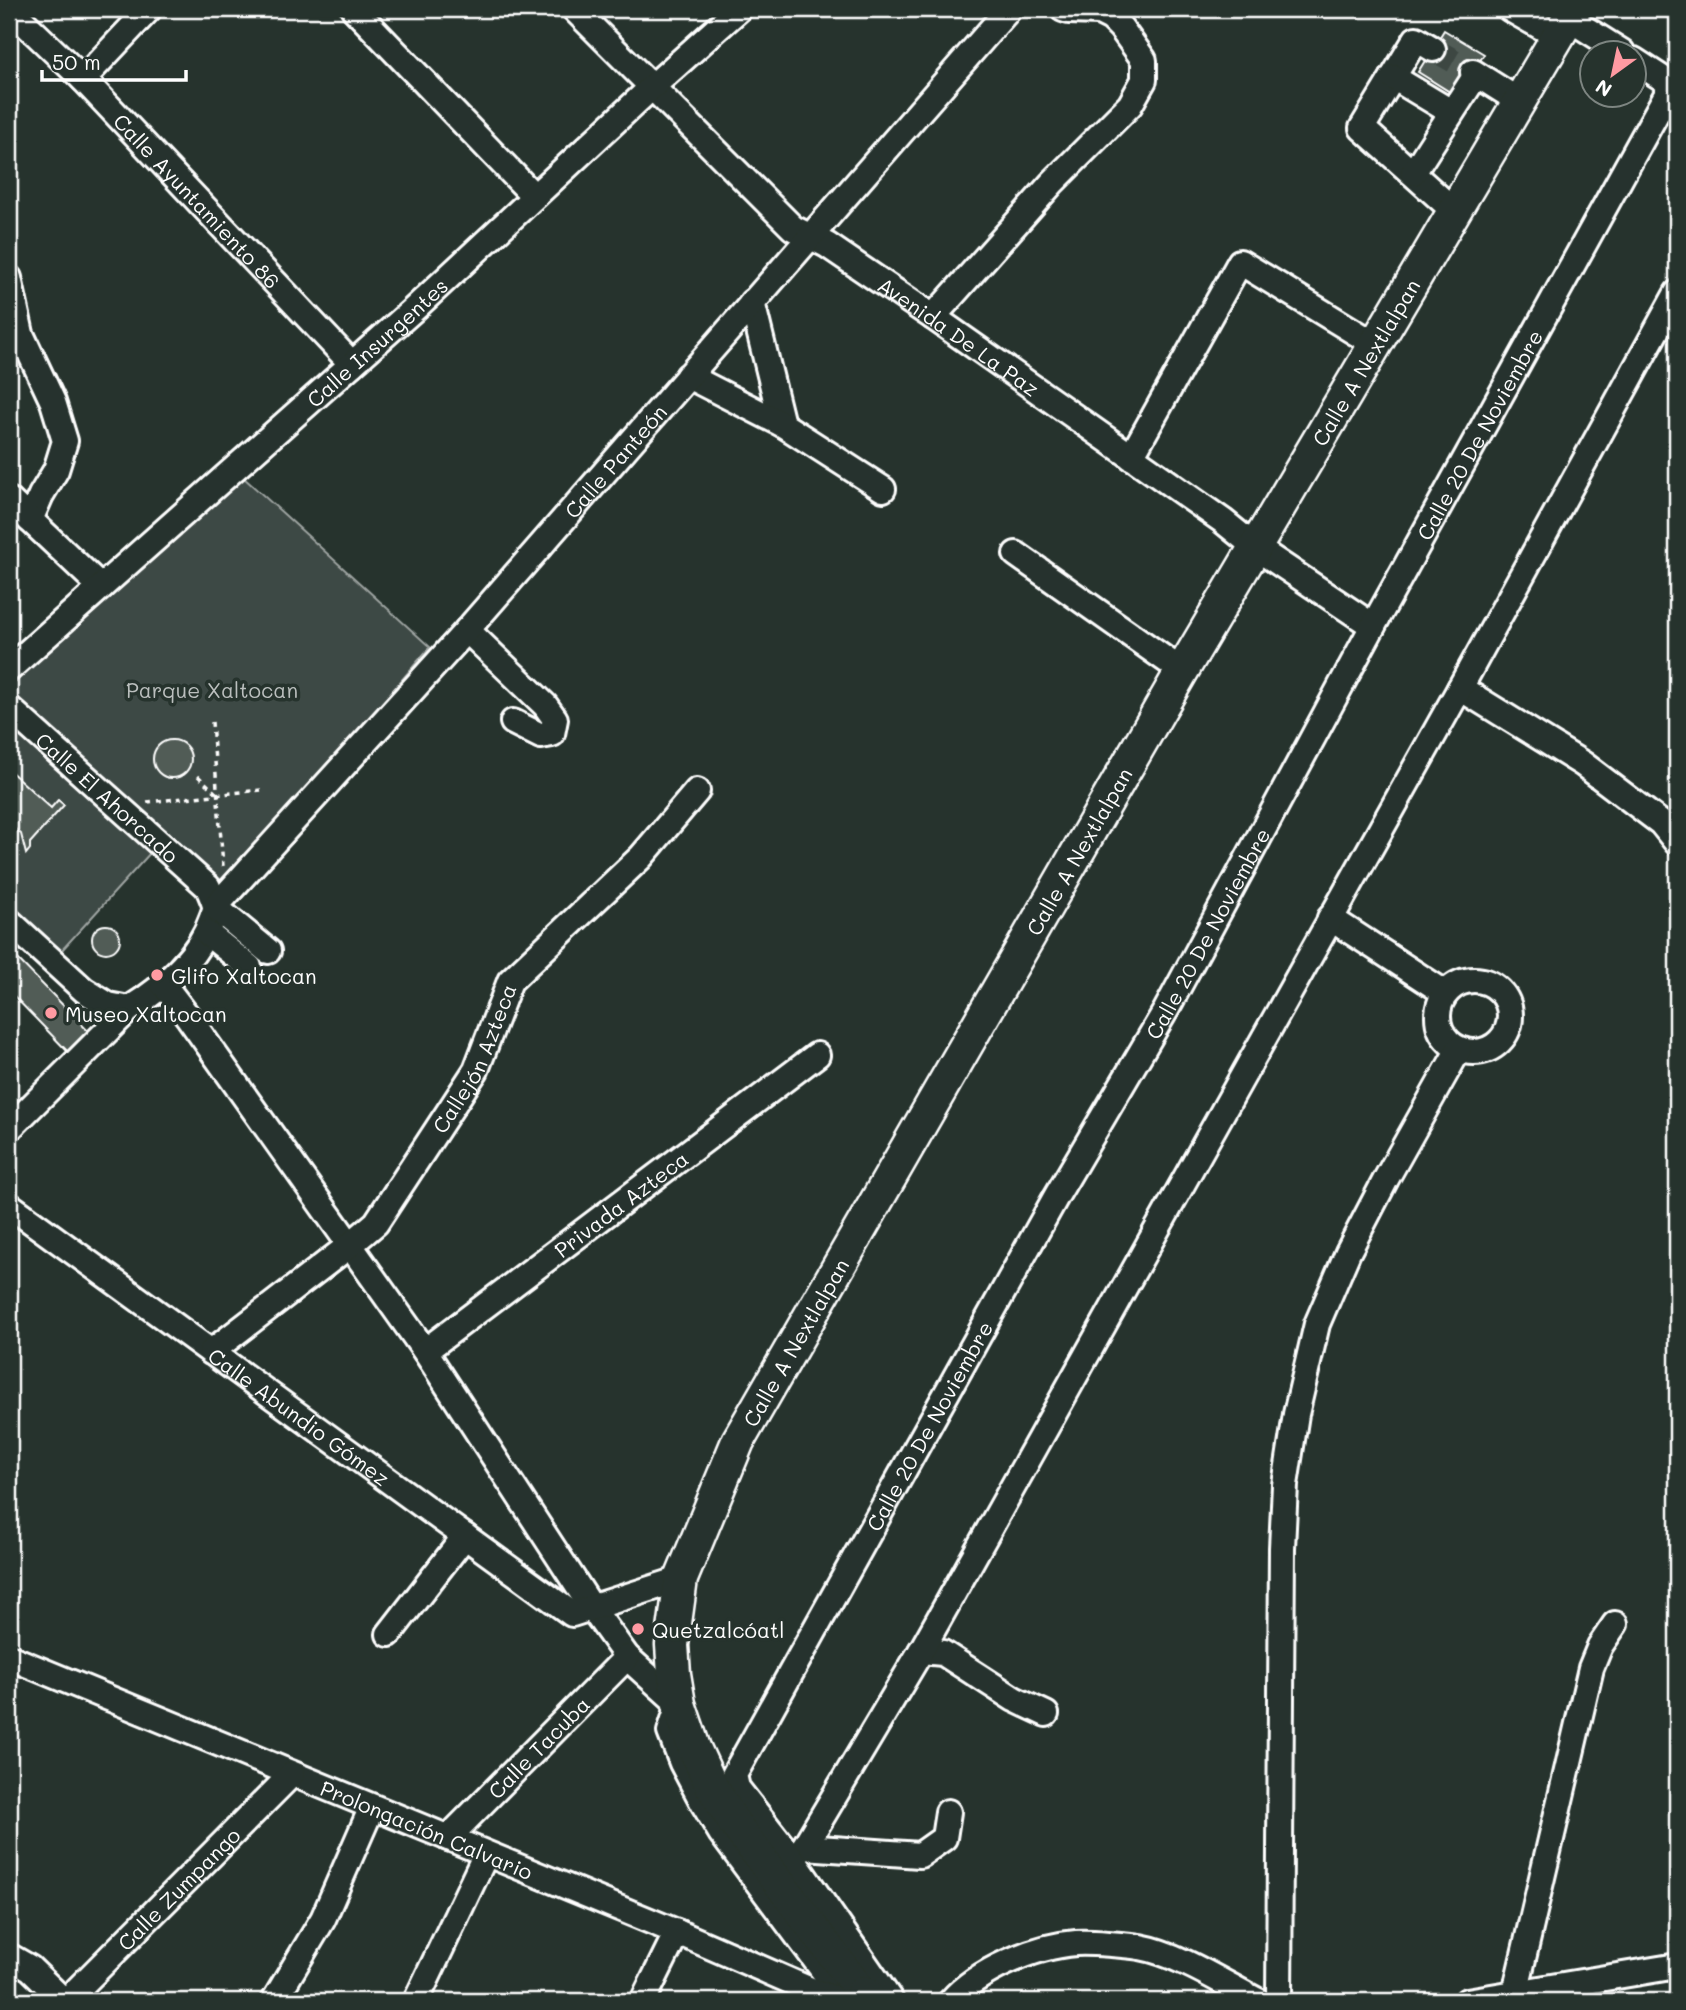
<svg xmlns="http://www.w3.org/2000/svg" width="1686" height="2010" font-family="Mali,sans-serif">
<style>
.green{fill:#3e4944;stroke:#9ea4a2;stroke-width:2}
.building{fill:#515c57;stroke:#fff;stroke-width:2}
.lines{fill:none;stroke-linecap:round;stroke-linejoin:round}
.minor-tunnel{stroke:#3c4742;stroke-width:24;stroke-dasharray:24 12;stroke-linecap:butt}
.minor-casing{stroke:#fff;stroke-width:30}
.major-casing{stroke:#fff;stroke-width:37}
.highway-casing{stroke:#fff;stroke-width:42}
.path{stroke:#fff;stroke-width:3.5;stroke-dasharray:5 5;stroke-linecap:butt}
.minor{stroke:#26332d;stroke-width:24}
.major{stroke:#26332d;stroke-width:32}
.highway{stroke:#26332d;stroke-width:37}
.poi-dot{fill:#ff9aa2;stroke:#26332d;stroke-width:2.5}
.labels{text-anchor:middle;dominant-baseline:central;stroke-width:7;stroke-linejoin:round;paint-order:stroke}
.street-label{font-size:21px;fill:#fff;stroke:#26332d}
.park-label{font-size:21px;fill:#bbbfbe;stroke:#26332d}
.poi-label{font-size:21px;fill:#fff;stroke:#26332d;text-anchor:start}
</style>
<rect width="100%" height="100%" fill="#26332d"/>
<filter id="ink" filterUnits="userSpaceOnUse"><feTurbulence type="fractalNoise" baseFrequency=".0143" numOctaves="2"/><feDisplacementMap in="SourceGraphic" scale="14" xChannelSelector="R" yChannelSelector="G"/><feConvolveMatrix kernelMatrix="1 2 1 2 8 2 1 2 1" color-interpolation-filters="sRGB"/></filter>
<g filter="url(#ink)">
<!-- green -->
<path class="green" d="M 243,477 L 430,647 L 224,887 L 9,693 L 9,683 Z
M 9,722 L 152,851 L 61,951 L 9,903 Z"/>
<!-- building -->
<path class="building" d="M 1444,30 L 1484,54 L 1458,97 L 1418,72 Z
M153 759a19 19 0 1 1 38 0a19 19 0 1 1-38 0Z
M 9,770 L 51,808 L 58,800 L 64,805 L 30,843 L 30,849 L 26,854 L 21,834 L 12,826 L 9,829 Z
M92 939a14 14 0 1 1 28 0a14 14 0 1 1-28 0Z
M 9,950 L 93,1036 L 72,1056 L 9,991 Z"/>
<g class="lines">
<!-- minor-tunnel -->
<path class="minor-tunnel" d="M 1433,49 L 1473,72"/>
<defs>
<g id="minor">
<path id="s1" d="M 10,9 L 83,79 L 352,364"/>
<path d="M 354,9 L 534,196"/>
<path id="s2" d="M 574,9 L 793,228 L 827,245 L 933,317 L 1223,521 L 1255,547 L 1373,626"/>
<path d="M 1510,9 L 1557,36"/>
<path d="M 1568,18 L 1622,52"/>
<path d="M 1433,49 L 1416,39 L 1362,128 L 1454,211"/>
<path d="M 1634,60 L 1677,88"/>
<path d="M 1473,72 L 1519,101"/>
<path d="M 1393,77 L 1451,112"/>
<path d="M 83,79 L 149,9"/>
<path d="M 1413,173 L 1476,75"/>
<path d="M 9,278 L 21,334 L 53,402 L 65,441 L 56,470 L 41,495 L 30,520"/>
<path d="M 752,302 L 782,424"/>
<path d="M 933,317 L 1052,183 L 1130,105 L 1144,80 L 1144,60 L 1121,28 L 1111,18 L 1099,12 L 1069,11 L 1063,9"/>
<path d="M 688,376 L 782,424 L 883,489"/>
<path d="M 1131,457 L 1240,262 L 1376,345"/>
<path d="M 9,500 L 101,587"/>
<path d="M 1016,554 L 1182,671"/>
<path d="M 467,630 L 545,705 L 555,719 L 552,734 L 541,736 L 513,722"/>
<path id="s3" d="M 9,669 L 413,310 L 652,87 L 739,9"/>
<path d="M 1460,688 L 1583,764 L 1661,823 L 1677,843"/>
<path id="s4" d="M 9,708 L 208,887 C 210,893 215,902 215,908 C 215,911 213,915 212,918 C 199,957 163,988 129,1009 L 9,1129"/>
<path d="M 1330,918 L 1445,993"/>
<path d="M 9,921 L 84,990 L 108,1005 L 129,1009"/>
<path d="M 207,933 L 249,967"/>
<path id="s5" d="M 268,951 L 215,907 L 467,630 L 1009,9"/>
<circle cx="1474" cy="1016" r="36"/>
<path d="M 163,984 L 189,1018 L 425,1351 L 592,1608 L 627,1657 L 679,1704 L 670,1732 L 682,1763 L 703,1803 L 721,1833 L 846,2001"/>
<path id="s6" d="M 9,1205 L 572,1614 L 681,1579"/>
<path id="s7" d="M 425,1351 L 817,1055"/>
<path id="s8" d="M 211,1352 L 350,1245 L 376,1223 L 476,1070 L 510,981 L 641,857 L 697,791"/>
<path d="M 389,1634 L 465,1536"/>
<path d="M 921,1651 L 943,1653 L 1014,1699 L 1046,1714"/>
<path id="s9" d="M 9,1657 L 677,1932 L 813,1991 L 843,2001"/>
<path id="s10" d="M 448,1838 L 627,1657"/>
<path d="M 804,1847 L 920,1855 L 944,1838 L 948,1812"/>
<path d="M 792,1858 L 804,1847 L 921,1651 L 1460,688 L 1677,293"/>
<path d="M 9,1956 L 30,1968 L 64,2001"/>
<path d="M 1515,1993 L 1591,1668 L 1600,1646 L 1615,1624"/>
<path id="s11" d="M 66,2001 L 292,1774"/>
<path d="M 274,2001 L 323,1919 L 372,1807"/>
<path d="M 416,2001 L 486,1854"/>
<path d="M 643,2001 L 677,1932"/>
<path id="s12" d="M 891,2001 L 792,1858 L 737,1788 L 734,1775 L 1057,1195 L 1166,1010 L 1373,626 L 1672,85"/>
<path d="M 951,2001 C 977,1971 1035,1946 1076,1943 C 1090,1942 1126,1945 1140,1947 C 1179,1954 1223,1983 1258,2001"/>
<path d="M 1279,2001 L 1282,1548 L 1285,1485 L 1296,1414 L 1317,1324 L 1348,1252 L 1386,1179 L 1459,1049"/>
<path d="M 1467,2001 L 1677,1966"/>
</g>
<g id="major">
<path id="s13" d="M 868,2001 L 734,1823 L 711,1785 L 694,1748 L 679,1704 L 674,1674 L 672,1645 L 681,1579 L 738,1441 L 1182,671 L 1574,9"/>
</g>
<path id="highway" d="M 864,1995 L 867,2001"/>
</defs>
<!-- minor casing -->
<use href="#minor" class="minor-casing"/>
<!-- major casing -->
<use href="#major" class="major-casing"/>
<!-- highway casing -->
<use href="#highway" class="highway-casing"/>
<!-- path -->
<path class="path" d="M 212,722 L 223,866
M 198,776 L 217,794
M 147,802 L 261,790"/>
<!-- minor -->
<use href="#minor" class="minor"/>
<!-- major -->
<use href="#major" class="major"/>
<!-- highway -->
<use href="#highway" class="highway"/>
</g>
</g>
<!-- markers -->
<g class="poi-dot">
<circle cx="157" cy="975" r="7"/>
<circle cx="51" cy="1013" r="7"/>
<circle cx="638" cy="1629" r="7"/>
</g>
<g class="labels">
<!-- street labels -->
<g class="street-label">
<text stroke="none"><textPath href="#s1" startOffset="268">Calle Ayuntamiento 86</textPath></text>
<text stroke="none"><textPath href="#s2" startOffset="508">Avenida De La Paz</textPath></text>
<text stroke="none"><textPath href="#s3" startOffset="492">Calle Insurgentes</textPath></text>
<text stroke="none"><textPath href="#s13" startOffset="1878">Calle A Nextlalpan</textPath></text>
<text stroke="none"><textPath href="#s12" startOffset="1810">Calle 20 De Noviembre</textPath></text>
<text stroke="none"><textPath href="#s5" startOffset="668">Calle Panteón</textPath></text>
<text stroke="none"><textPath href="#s4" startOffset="133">Calle El Ahorcado</textPath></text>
<text stroke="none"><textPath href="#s13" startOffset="1311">Calle A Nextlalpan</textPath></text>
<text stroke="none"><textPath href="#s12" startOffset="1242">Calle 20 De Noviembre</textPath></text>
<text stroke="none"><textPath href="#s8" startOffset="402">Callejón Azteca</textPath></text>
<text stroke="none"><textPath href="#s7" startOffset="245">Privada Azteca</textPath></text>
<text stroke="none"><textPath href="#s13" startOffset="744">Calle A Nextlalpan</textPath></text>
<text stroke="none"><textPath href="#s6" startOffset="359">Calle Abundio Gómez</textPath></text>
<text stroke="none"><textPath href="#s12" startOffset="676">Calle 20 De Noviembre</textPath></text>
<text stroke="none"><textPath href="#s10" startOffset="128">Calle Tacuba</textPath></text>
<text stroke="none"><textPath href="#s9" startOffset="452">Prolongación Calvario</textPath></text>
<text stroke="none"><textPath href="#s11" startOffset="159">Calle Zumpango</textPath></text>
</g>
<!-- park labels -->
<g class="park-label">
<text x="212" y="689">Parque Xaltocan</text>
</g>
<!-- poi labels -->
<g class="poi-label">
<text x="171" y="975">Glifo Xaltocan</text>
<text x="65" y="1013">Museo Xaltocan</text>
<text x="652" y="1629">Quetzalcóatl</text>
</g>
</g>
<!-- margin -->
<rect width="1686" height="2010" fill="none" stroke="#26332d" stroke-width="35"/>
<rect x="18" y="18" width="1651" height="1975" fill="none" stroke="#fff" stroke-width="2.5" filter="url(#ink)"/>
<!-- north arrow -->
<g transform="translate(1613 74) rotate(213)"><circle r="33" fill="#26332d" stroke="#7d8581" stroke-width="2"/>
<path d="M0-5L12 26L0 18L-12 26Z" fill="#ff9aa2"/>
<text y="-10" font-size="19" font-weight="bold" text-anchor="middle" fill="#ffffff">N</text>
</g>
<!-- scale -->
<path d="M42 70v10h144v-10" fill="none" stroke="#ffffff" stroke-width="3.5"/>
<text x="52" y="70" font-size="21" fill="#ffffff" stroke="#26332d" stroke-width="5" paint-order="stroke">50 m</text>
</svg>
